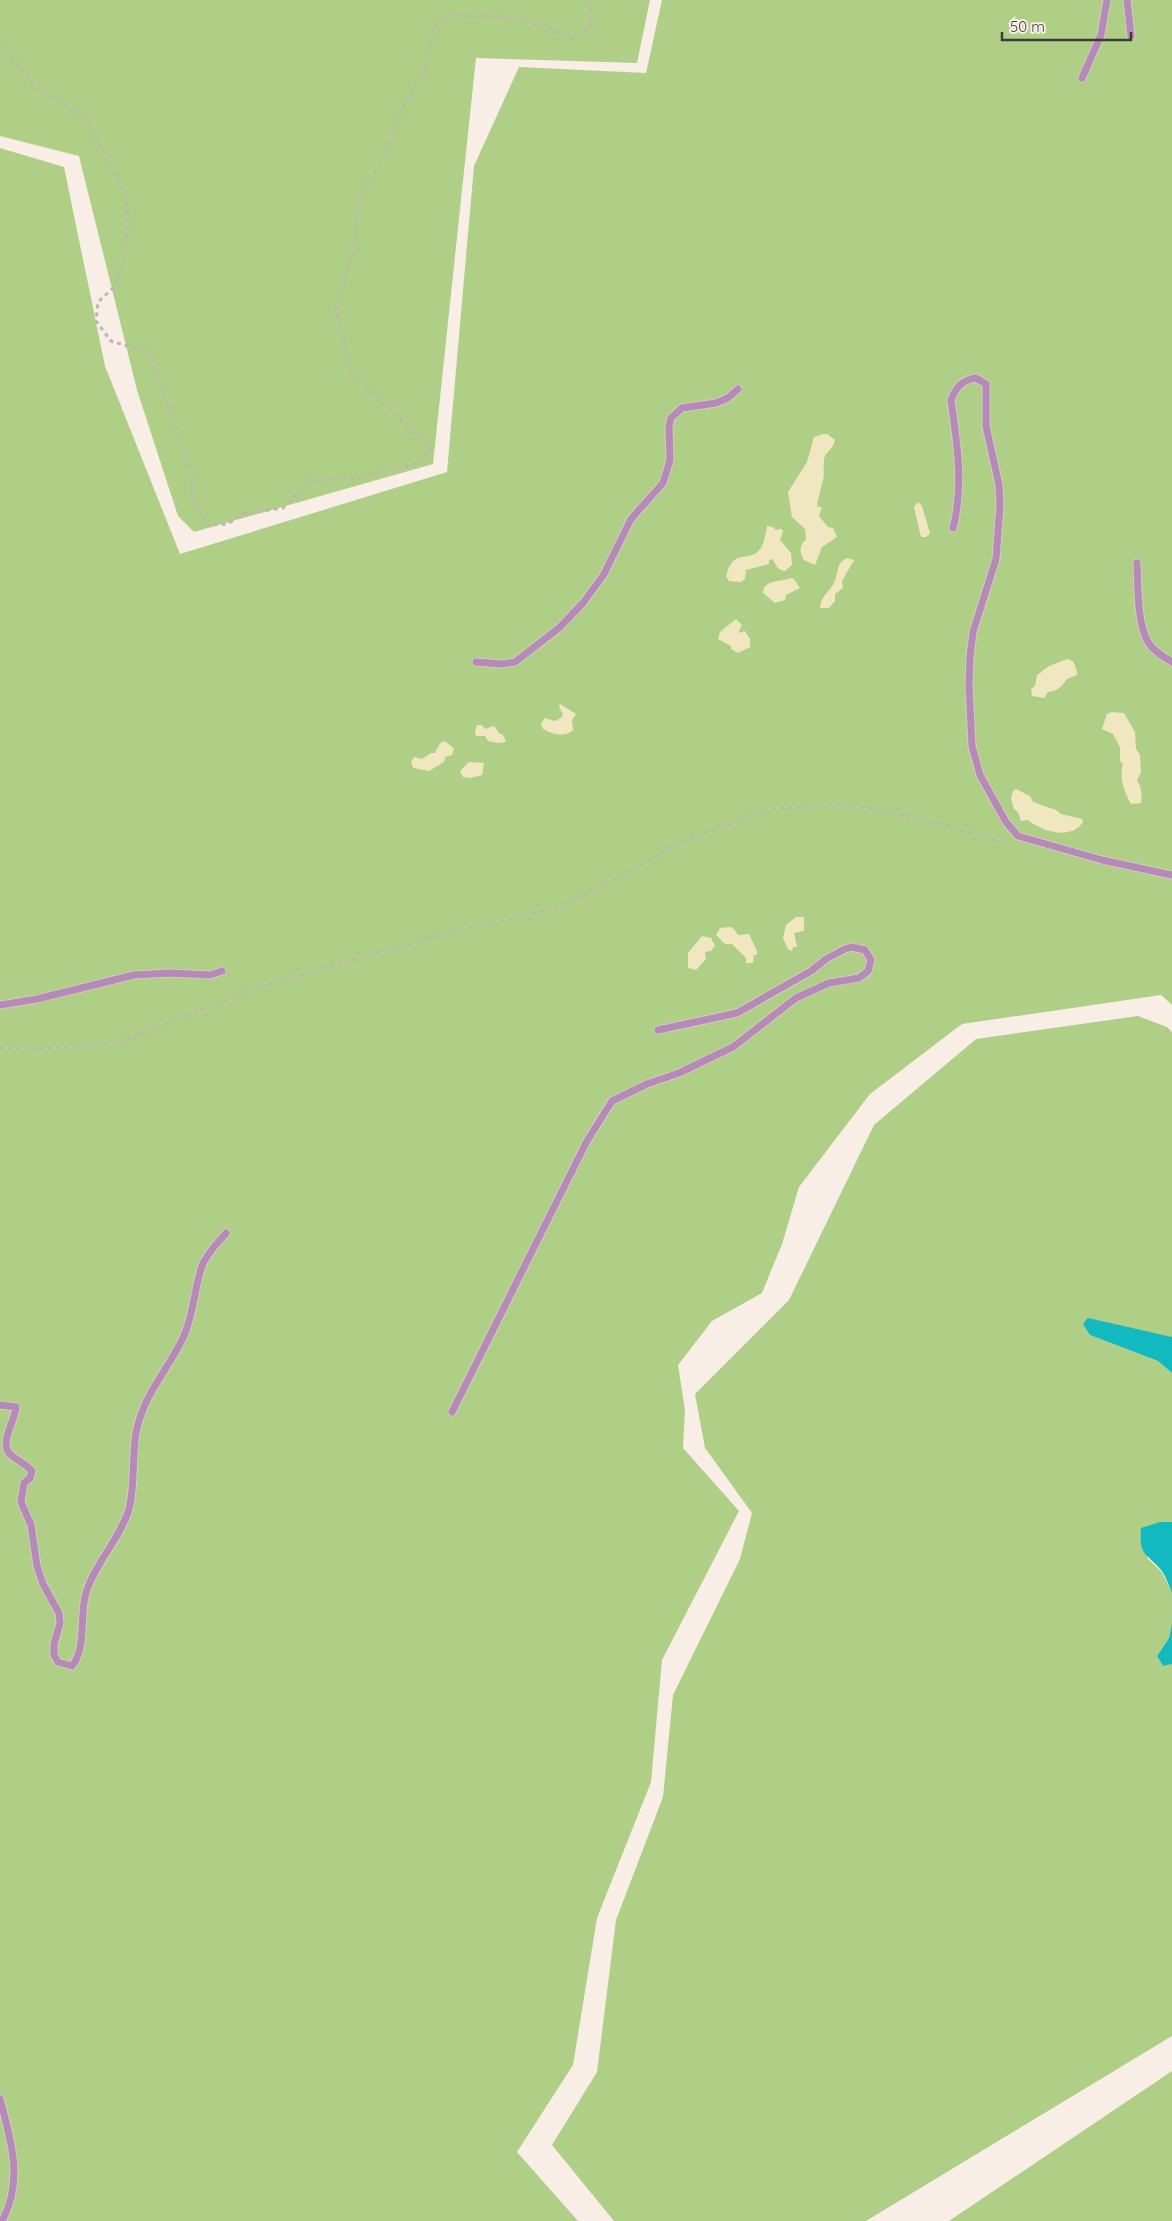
<svg xmlns="http://www.w3.org/2000/svg" width="1172" height="2221" font-family="Quicksand,sans-serif">
<style>
.green{fill:#aecf85}
.sand{fill:#f0e7c1}
.water{fill:#12b9be}
.lines{fill:none;stroke-linecap:round;stroke-linejoin:round}
.service-casing{stroke:#d4cac3;stroke-width:9}
.path{stroke:#bfb6af;stroke-width:3;stroke-dasharray:4 4;stroke-linecap:butt}
.service{stroke:#b68ab6;stroke-width:7}
</style>
<rect width="100%" height="100%" fill="#f9eee6"/>
<!-- green -->
<path class="green" d="M 0,0 L 650,0 L 637,63 L 476,58 L 433,464 L 194,532 L 178,516 L 137,390 L 79,156 L 0,136 Z
M 662,0 L 1172,0 L 1172,1005 L 1161,995 L 962,1024 L 870,1094 L 799,1187 L 782,1244 L 762,1293 L 712,1321 L 678,1365 L 685,1410 L 683,1448 L 739,1511 L 662,1660 L 651,1782 L 597,1918 L 573,2065 L 517,2152 L 578,2221 L 0,2221 L 0,148 L 64,167 L 105,366 L 180,554 L 447,472 L 474,166 L 519,67 L 646,73 Z
M 1138,1016 L 1167,1027 L 1172,1032 L 1172,1337 L 1140,1331 L 1090,1335 L 1158,1361 L 1172,1373 L 1172,1522 L 1160,1522 L 1147,1558 L 1162,1572 L 1172,1593 L 1172,1623 L 1169,1638 L 1157,1656 L 1163,1666 L 1172,1664 L 1172,2036 L 866,2221 L 614,2221 L 552,2145 L 597,2072 L 616,1920 L 663,1797 L 673,1695 L 740,1559 L 752,1513 L 705,1448 L 695,1394 L 789,1300 L 874,1125 L 976,1039 Z
M 1172,2071 L 1172,2221 L 949,2221 Z"/>
<!-- sand -->
<path class="sand" d="M 823,434 L 827,434 L 835,440 C 834,448 828,450 825,456 C 822,464 825,473 823,480 C 821,489 818,497 817,506 L 822,508 L 819,516 L 828,527 L 833,528 L 837,537 L 822,547 L 815,565 L 804,560 C 799,552 799,546 806,539 L 805,529 L 792,517 L 788,492 L 807,462 L 814,437 Z
M 918,502 L 922,506 L 930,533 L 926,537 L 921,537 L 914,507 Z
M 767,526 L 773,527 L 776,530 L 781,529 L 783,531 L 780,540 L 791,553 L 792,565 L 785,571 C 776,570 777,565 772,559 L 769,560 L 769,564 L 746,570 L 745,579 L 741,582 L 729,581 L 726,576 C 734,546 749,564 760,549 C 764,545 766,532 767,526 Z
M 847,558 L 854,560 L 842,581 L 843,588 L 835,594 L 835,601 L 829,608 L 820,608 C 821,596 828,593 834,583 C 839,573 835,564 847,558 Z
M 791,578 L 794,579 L 800,588 L 786,595 L 785,600 L 775,603 L 763,593 L 764,587 C 772,579 781,582 791,578 Z
M 736,619 L 742,625 L 738,633 L 745,631 L 750,639 L 750,647 L 738,653 L 731,649 L 731,646 L 718,639 L 720,632 Z
M 1067,659 L 1073,661 L 1077,671 L 1077,675 L 1067,679 C 1061,687 1058,691 1048,692 L 1044,698 L 1032,696 L 1031,689 L 1035,686 L 1037,675 L 1049,666 Z
M 560,704 L 576,714 L 572,720 L 573,730 C 565,738 550,734 542,728 L 541,723 L 545,718 L 555,721 L 561,718 L 563,714 L 559,707 Z
M 1112,712 L 1124,713 L 1135,732 L 1136,749 L 1140,755 L 1141,772 L 1137,781 C 1142,787 1142,795 1141,803 L 1131,804 C 1124,791 1119,778 1123,764 L 1120,761 L 1120,747 L 1113,734 L 1102,729 L 1107,714 Z
M 477,725 L 482,725 L 485,729 L 494,726 L 499,733 L 503,735 L 506,742 L 498,743 L 488,741 L 485,736 L 476,736 L 475,731 Z
M 445,741 L 454,749 L 452,755 L 445,757 L 444,762 L 429,771 L 413,768 L 411,762 L 414,757 L 422,759 L 431,753 L 435,753 L 440,743 Z
M 469,762 L 484,763 L 482,775 L 470,778 L 463,777 L 460,771 Z
M 1016,789 L 1030,796 L 1033,802 L 1056,810 L 1061,814 L 1082,819 L 1083,822 C 1071,841 1041,831 1028,820 L 1021,821 L 1018,812 L 1014,809 L 1011,798 L 1013,791 Z
M 796,917 L 804,917 L 804,931 L 794,933 L 797,947 L 793,947 L 792,951 L 788,949 L 783,938 L 786,925 Z
M 730,927 L 734,929 L 738,935 L 749,934 L 757,951 L 757,955 L 754,955 L 753,963 L 746,963 L 746,958 L 732,944 L 725,944 L 716,935 L 720,928 Z
M 702,936 L 711,938 L 715,946 L 711,951 L 705,952 L 706,959 L 696,970 L 688,968 L 688,953 Z"/>
<!-- water -->
<path class="water" d="M 1088,1318 L 1172,1337 L 1172,1373 L 1158,1361 L 1090,1335 L 1083,1324 Z
M 1160,1522 L 1172,1522 L 1172,1593 C 1169,1586 1166,1577 1162,1571 C 1146,1552 1139,1557 1141,1528 Z
M 1172,1623 L 1172,1664 L 1163,1666 L 1157,1656 L 1169,1638 Z"/>
<g class="lines">
<defs>
<path id="service" d="M 1127,0 L 1131,36
M 1082,78 L 1101,35 L 1107,0
M 953,528 C 964,486 957,442 951,400 C 956,387 962,380 976,378 L 986,384 L 986,426 L 999,485 L 1000,506 L 996,559 L 973,632 L 970,657 L 969,686 L 972,746 L 980,775 L 1006,822 L 1018,836 L 1102,860 L 1172,875
M 1137,563 C 1138,585 1137,623 1148,642 C 1153,651 1164,657 1172,662
M 476,662 L 501,664 L 515,662 L 559,628 L 583,603 L 604,574 L 631,519 L 663,483 L 670,460 L 669,427 L 671,418 L 682,408 L 716,403 L 728,398 L 738,389
M 0,1005 L 37,999 L 134,975 L 170,973 L 210,975 L 222,971
M 0,1405 L 16,1407 C 15,1421 0,1441 9,1453 C 16,1460 26,1464 32,1471 L 30,1478 L 24,1483 L 21,1502 L 31,1525 L 37,1566 L 43,1584 L 59,1613 L 60,1623 L 54,1644 L 54,1655 L 58,1662 L 72,1666 C 87,1648 79,1616 86,1593 C 95,1563 120,1539 129,1509 C 135,1485 132,1458 136,1433 C 143,1395 168,1370 184,1336 C 194,1313 194,1289 202,1266 C 206,1254 218,1243 226,1233
M 452,1412 L 587,1141 L 612,1101 L 647,1084 L 679,1073 L 733,1047 L 796,998 L 829,983 L 859,978 L 868,971 L 871,960 L 865,950 L 852,947 L 845,949 L 826,959 L 811,971 L 737,1013 L 658,1030
M 0,2099 C 11,2141 24,2180 2,2221"/>
</defs>
<!-- service casing -->
<use href="#service" class="service-casing"/>
<!-- path -->
<path class="path" d="M 0,45 L 39,90 L 86,116 L 126,197 L 128,224 L 125,254 L 114,287 L 98,302 L 96,321 L 111,341 L 150,353 L 193,476 L 192,495 L 207,525 L 228,524 L 241,514 L 283,508 L 310,480 L 360,477 L 418,463 L 431,449 L 352,374 L 336,310 L 356,242 L 357,209 L 368,181 L 385,156 L 400,112 L 425,71 L 434,27 L 448,14 L 519,18 L 574,38 L 592,27 L 589,0
M 0,1048 L 25,1050 L 118,1043 L 262,986 L 433,937 L 556,908 L 618,878 L 681,842 L 770,809 L 836,804 L 888,811 L 1008,843"/>
<!-- service -->
<use href="#service" class="service"/>
</g>
<!-- scale -->
<path d="M1002 32v8h129v-8" fill="none" stroke="#3f3b38" stroke-width="2.5"/>
<text x="1010" y="32" font-size="15" fill="#3f3b38" stroke="#f9eee6" stroke-width="4" paint-order="stroke">50 m</text>
</svg>
